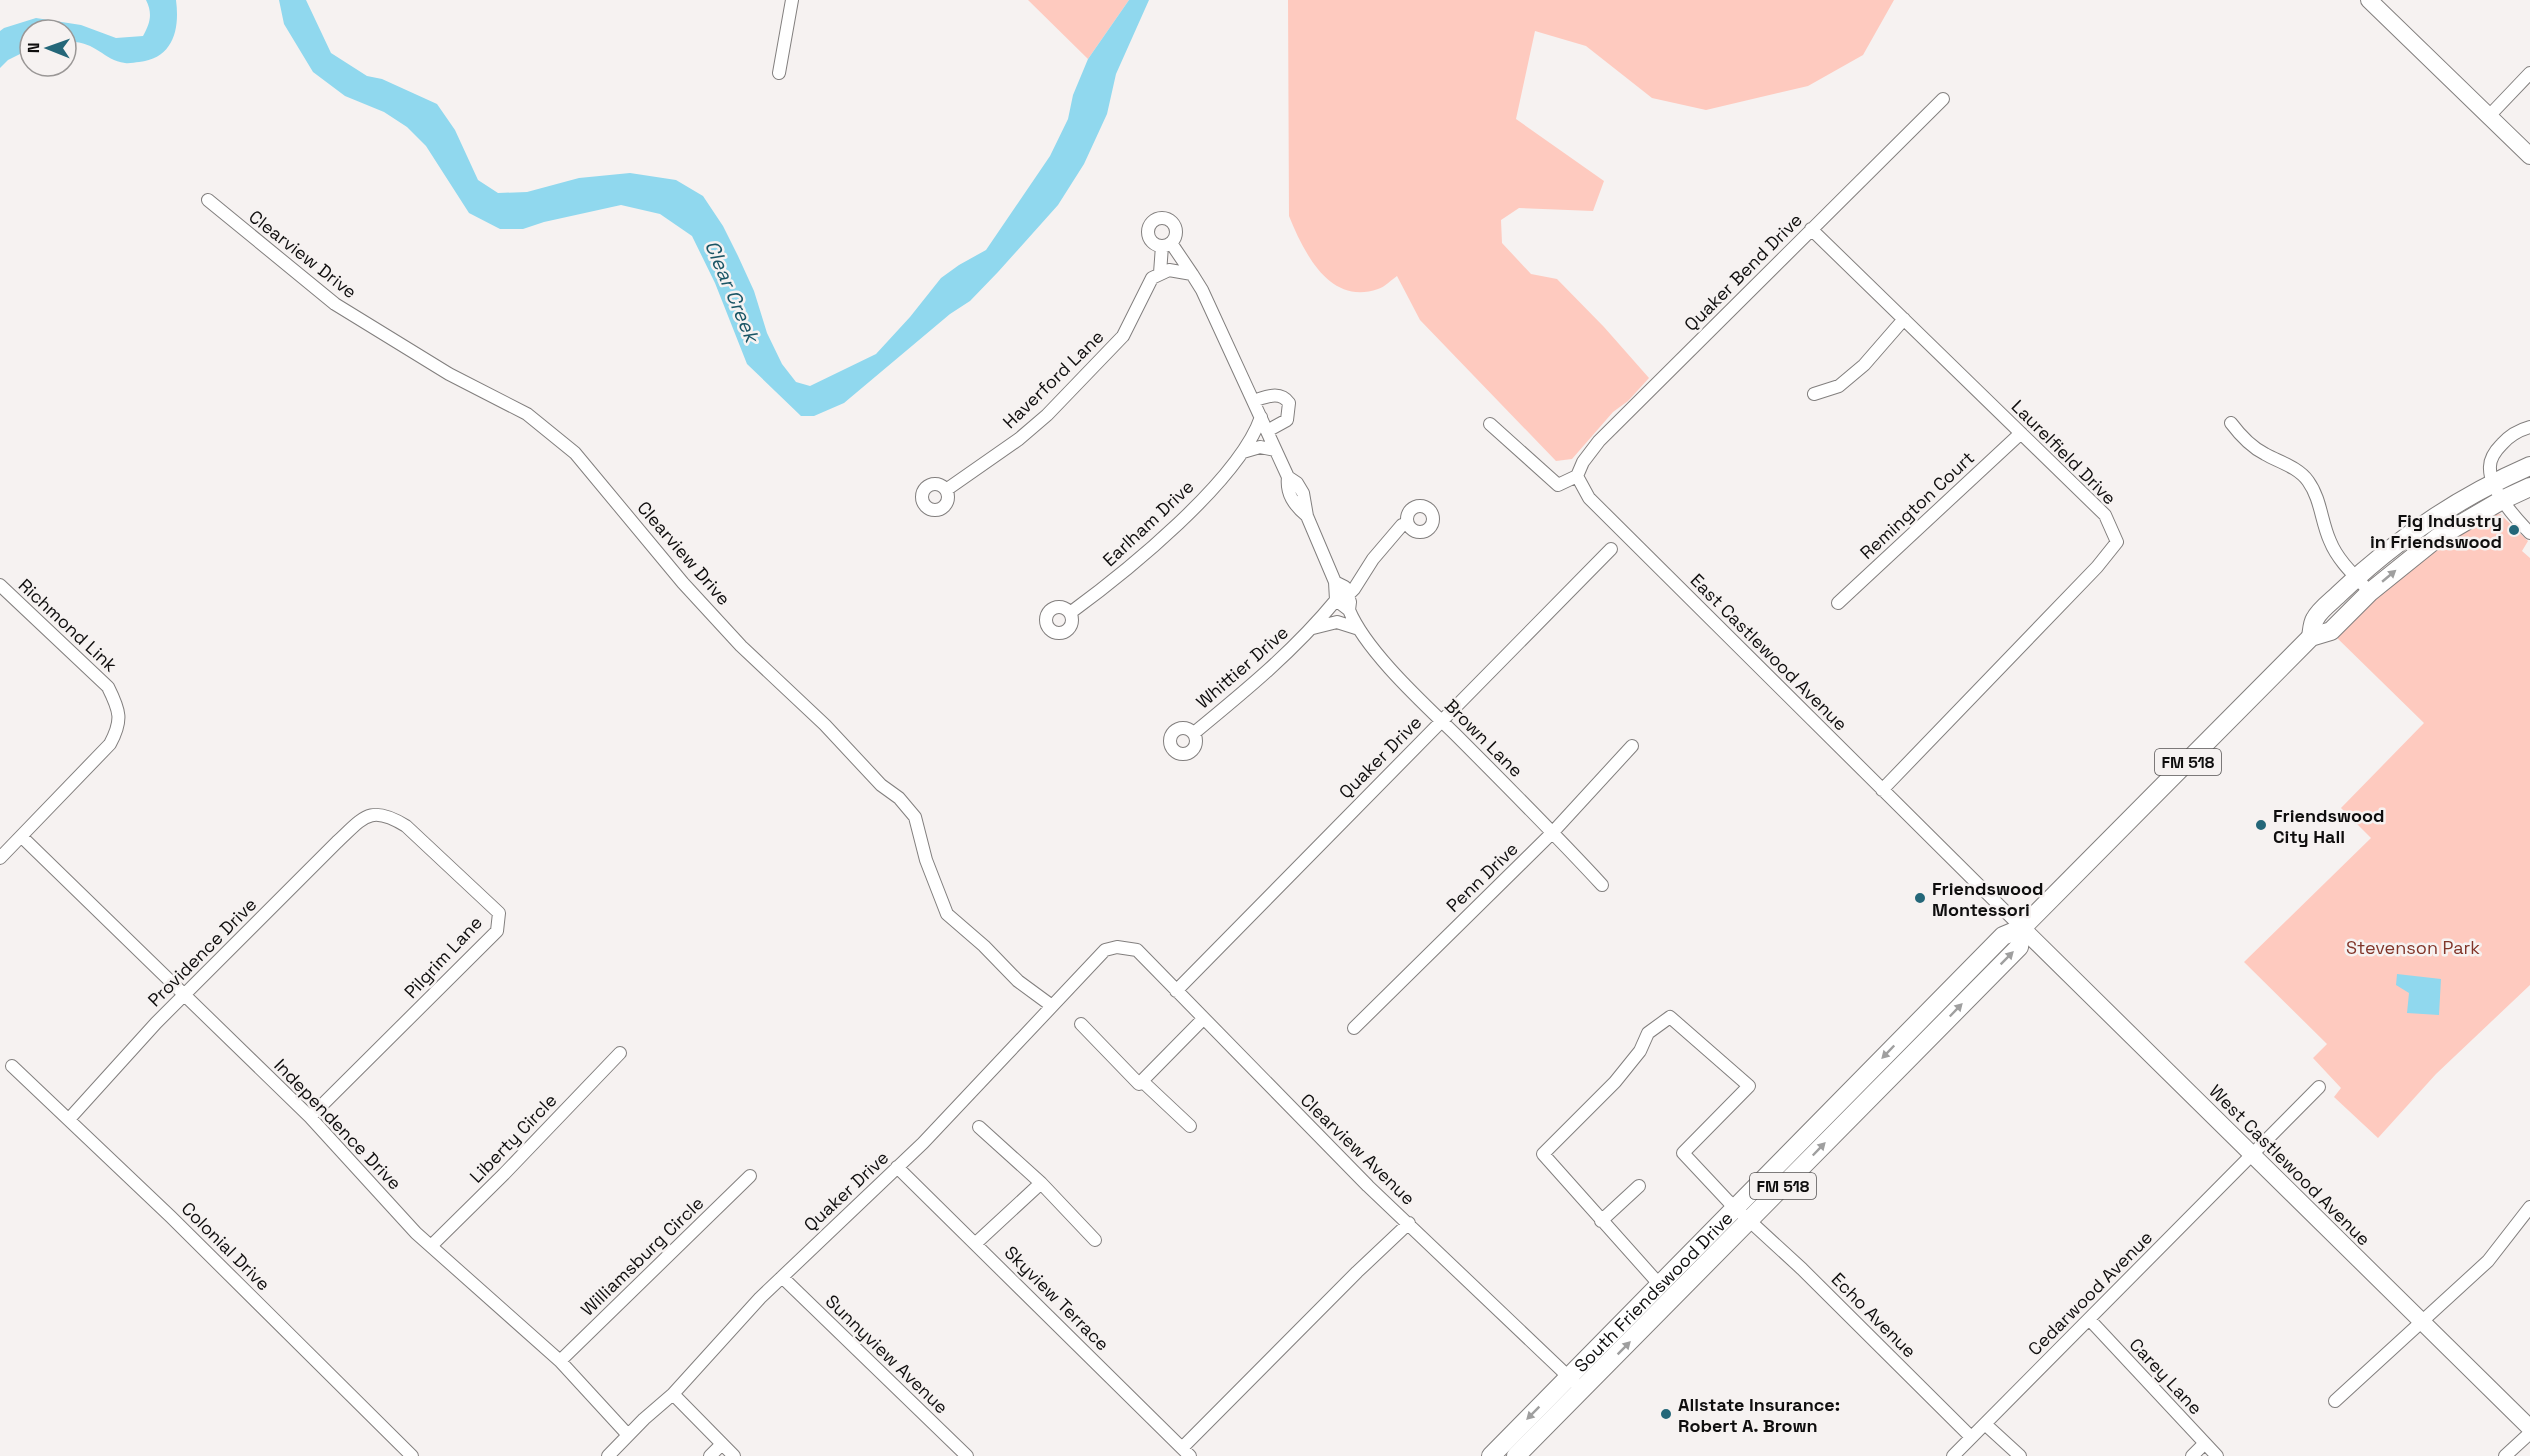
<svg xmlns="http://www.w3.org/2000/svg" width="2530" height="1456" font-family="'Space Grotesk',sans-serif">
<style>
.green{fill:#fecabf}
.water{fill:#90d8ee}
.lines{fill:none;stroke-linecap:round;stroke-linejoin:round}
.street-casing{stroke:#827f7e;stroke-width:14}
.secondary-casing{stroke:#827f7e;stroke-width:18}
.primary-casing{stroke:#827f7e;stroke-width:20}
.street{stroke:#fff;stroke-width:12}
.secondary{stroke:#fff;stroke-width:16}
.primary{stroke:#fff;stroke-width:18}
.oneway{fill:#9f9f9f}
.poi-dot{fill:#246779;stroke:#f6f2f1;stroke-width:2}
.labels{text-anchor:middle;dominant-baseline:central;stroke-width:5;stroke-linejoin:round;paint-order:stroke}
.shield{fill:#f6f2f1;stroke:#545252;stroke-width:1.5}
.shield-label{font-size:16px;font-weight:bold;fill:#0f0e0e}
.street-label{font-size:18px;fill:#0f0e0e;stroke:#f6f2f1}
.poi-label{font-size:18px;font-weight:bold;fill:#0f0e0e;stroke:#f6f2f1;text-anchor:start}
.park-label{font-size:18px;fill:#813529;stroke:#f6f2f1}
.water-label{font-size:20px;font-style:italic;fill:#195565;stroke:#f6f2f1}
</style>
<rect width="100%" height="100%" fill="#f6f2f1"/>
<!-- green -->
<path class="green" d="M 1028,0 L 1129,0 L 1088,59 Z
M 1288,0 L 1894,0 L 1863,55 L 1808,86 L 1706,110 L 1652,98 L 1586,46 L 1535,31 L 1516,119 L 1604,181 L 1593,211 L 1519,208 L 1501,220 L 1502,243 L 1531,274 L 1557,279 L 1604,327 L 1649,378 L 1628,401 L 1613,412 L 1572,459 L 1556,461 L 1420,320 L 1397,276 C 1391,280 1385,287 1378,289 C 1330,306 1304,253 1289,216 Z
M 2500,514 L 2528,541 L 2522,551 L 2530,558 L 2530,985 L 2436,1074 L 2378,1138 L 2334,1097 L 2341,1088 L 2313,1058 L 2327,1044 L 2244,962 L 2371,838 L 2341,808 L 2424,723 L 2334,635 C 2367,603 2457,518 2500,514 Z"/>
<!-- water -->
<path class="water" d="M 146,0 L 176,0 C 180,30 173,58 139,62 C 135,62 129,64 125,63 C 102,60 96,40 66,42 L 66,30 L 30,30 L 30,49 L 8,60 L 0,68 L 0,31 L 4,28 L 36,18 L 81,25 L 116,38 L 143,36 C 150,23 153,14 146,0 Z
M 279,0 L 306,0 L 331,53 L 367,76 L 382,79 L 437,104 L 455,130 L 478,180 L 498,193 L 527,192 L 579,178 L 630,173 L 676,180 L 703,196 L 723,226 L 738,256 L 754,291 L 767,333 L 782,364 L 796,382 L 810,386 L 876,354 L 910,317 L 941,278 L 959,265 L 986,250 L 1050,156 L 1068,119 L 1073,95 L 1088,59 L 1129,0 L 1149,0 L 1116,74 L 1107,114 L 1084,164 L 1058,205 L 998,272 L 970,301 L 950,314 L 844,403 L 814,416 L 801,416 L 747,364 L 715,283 L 692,236 L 660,214 L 621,205 L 544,222 L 523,229 L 500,229 L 469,213 L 426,146 L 407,127 L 384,112 L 345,96 L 313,72 L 284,24 Z
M 2397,974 L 2441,979 L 2439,1015 L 2407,1013 L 2409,993 L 2396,985 Z"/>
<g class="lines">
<defs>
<path id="street" d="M 779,73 L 792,0
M 2489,116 L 2530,73
M 208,200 L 335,304 L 449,374 L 527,414 L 575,453 L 683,583 L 741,646 L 825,725 L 881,785 L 899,798 L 915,817 L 926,860 L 947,914 L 984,946 L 1018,981 L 1052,1006
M1148 232a14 14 0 1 1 28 0a14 14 0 1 1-28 0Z
M 1811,229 L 2105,515 L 2117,542 L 2097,567 L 1882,790
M 1171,243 L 1192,274
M 1160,273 L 1162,246
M 1814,394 L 1839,386 L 1864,365 L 1904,319
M 1253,401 C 1266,397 1280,390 1289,403 L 1287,420 L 1267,431
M 2231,423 C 2240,435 2251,447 2265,454 C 2279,462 2298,467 2308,481 C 2321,499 2321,521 2330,541 C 2338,561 2355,576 2370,592
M 1490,424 L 1558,485 L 1577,476
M 2530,427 C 2519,430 2510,435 2502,444 C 2495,451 2489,459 2490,469 C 2490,490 2516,519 2530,533
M 1243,452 L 1260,447 L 1275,450
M 1577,476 L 1589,498 L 2022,928
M 1577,476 L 1583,462 L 1599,441 L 1943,99
M 1288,477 C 1286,494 1294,505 1307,516
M922 497a13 13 0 1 1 26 0a13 13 0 1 1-26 0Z
M 946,490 L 1019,439 L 1047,415 L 1123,336 L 1152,278 L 1169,270 L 1192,274 L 1202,290 L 1288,477 L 1297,483 L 1303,493 L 1307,516 L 1335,582 L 1336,600 L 1349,610 L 1350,602 L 1345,587 L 1335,582
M1407 519a13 13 0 1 1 26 0a13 13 0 1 1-26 0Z
M 0,585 L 108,687 C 120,711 123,720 110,744 L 0,858
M 1349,594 L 1354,589 L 1373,559 L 1402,525 L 1407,523
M 1838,603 L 2021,433
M1046 620a13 13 0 1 1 26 0a13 13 0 1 1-26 0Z
M 1349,610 C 1366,651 1422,702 1455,734 C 1505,784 1554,833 1602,885
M 1070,613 C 1126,572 1239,481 1261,417
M 1313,628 L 1337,622 L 1356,628
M1170 741a13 13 0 1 1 26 0a13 13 0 1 1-26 0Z
M 1194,733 C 1244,692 1294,651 1336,600
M 22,837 L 310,1117 L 416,1233 L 560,1361 L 628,1435
M 1176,991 L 1611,549
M 1081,1024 L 1139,1084 L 1203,1019
M 1354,1028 L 1553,832 L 1632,746
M 12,1066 L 171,1217 L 412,1456
M 1142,1081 L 1190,1126
M 70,1118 L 156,1023 L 337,842 C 364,817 370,804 406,826 L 499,913 L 497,931 L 310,1117
M 979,1127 L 1041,1183 L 1095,1240
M 897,1167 L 1190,1456
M 1601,1221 L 1639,1186
M 975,1244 L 1041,1183
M 431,1246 L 504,1174 L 620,1053
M 782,1277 L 967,1456
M 1659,1284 L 1543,1154 L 1615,1082 L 1640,1051 L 1648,1033 L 1670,1017 L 1749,1086 L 1683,1153 L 1728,1201 L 1802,1269 L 1971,1437
M 2089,1319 L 2217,1456
M 560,1361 L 750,1176
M 673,1394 L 734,1456
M 2335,1401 L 2488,1261 L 2530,1207
M 1985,1424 L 2020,1456
M 1182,1448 L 1357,1272 L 1409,1223
M 608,1456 L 644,1419 L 673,1394 L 760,1298 L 923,1143 L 1105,950 L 1117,947 L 1137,950 L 1368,1186 L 1574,1382
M 710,1456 L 722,1444
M 1953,1456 L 2319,1087
M 2192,1456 L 2204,1444
M 2505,1456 L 2530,1433"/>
<path id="secondary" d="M 2369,0 L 2530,156
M 2022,928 L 2530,1428"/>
<g id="primary">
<path d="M 2311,637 C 2312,632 2312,624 2315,619 C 2319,610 2333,600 2340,593 C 2396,539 2459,497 2530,466"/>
<path id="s1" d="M 1491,1456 L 2003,936 L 2022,928 L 2311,637 L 2331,631 L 2370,592 L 2437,538 L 2502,500 L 2530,487"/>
<path d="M 1516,1456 L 2019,947 L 2022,928"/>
</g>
</defs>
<!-- street casing -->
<use href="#street" class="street-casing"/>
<!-- secondary casing -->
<use href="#secondary" class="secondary-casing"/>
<!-- primary casing -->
<use href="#primary" class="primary-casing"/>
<!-- street -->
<use href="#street" class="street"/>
<!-- secondary -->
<use href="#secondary" class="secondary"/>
<!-- primary -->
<use href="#primary" class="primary"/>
</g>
<!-- one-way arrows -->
<defs><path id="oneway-solid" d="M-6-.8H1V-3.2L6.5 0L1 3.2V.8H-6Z" transform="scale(1.5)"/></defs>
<g class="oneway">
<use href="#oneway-solid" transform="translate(2389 576) rotate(-40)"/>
<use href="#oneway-solid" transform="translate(2007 958) rotate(-45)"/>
<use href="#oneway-solid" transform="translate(1956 1010) rotate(-46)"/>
<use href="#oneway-solid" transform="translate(1888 1052) rotate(134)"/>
<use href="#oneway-solid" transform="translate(1819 1149) rotate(-46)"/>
<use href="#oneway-solid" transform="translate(1624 1348) rotate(-45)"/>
<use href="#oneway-solid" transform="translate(1533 1413) rotate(135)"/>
</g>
<!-- markers -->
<g class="poi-dot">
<circle cx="2514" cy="530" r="6"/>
<circle cx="2261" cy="825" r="6"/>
<circle cx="1920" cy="898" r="6"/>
<circle cx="1666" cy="1414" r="6"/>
</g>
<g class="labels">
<!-- shield labels -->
<g class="shield">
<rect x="2155" y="749" width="66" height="26" rx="4.5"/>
<rect x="1750" y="1173" width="66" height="26" rx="4.5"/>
</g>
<g class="shield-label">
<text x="2188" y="762">FM 518</text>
<text x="1783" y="1186">FM 518</text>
</g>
<!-- street labels -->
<g class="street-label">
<text transform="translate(303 254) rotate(38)">Clearview Drive</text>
<text transform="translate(1743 272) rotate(-45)">Quaker Bend Drive</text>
<text transform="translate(1053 379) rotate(-44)">Haverford Lane</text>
<text transform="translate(2064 452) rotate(45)">Laurelfield Drive</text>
<text transform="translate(1917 505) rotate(-43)">Remington Court</text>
<text transform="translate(1148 523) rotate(-43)">Earlham Drive</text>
<text transform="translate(684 553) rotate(49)">Clearview Drive</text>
<text transform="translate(68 625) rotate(43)">Richmond Link</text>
<text transform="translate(1769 652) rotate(45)">East Castlewood Avenue</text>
<text transform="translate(1242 667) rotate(-41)">Whittier Drive</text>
<text transform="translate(1484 738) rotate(45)">Brown Lane</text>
<text transform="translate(1380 757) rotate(-45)">Quaker Drive</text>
<text transform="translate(1482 877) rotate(-44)">Penn Drive</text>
<text transform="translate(202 952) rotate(-45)">Providence Drive</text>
<text transform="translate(443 957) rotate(-47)">Pilgrim Lane</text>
<text transform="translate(338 1124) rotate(46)">Independence Drive</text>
<text transform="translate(513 1138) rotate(-46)">Liberty Circle</text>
<text transform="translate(1358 1149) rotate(44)">Clearview Avenue</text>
<text transform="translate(2290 1165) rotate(45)">West Castlewood Avenue</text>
<text transform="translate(846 1191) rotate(-43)">Quaker Drive</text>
<text transform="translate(226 1246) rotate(45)">Colonial Drive</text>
<text transform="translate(642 1256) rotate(-44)">Williamsburg Circle</text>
<text stroke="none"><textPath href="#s1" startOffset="231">South Friendswood Drive</textPath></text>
<text transform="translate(2090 1293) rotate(-45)">Cedarwood Avenue</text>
<text transform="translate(1057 1298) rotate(45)">Skyview Terrace</text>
<text transform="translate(1874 1315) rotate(45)">Echo Avenue</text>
<text transform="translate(887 1354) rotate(44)">Sunnyview Avenue</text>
<text transform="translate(2166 1376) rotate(47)">Carey Lane</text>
</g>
<!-- poi labels -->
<g class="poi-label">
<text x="2502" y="520" text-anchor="end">Fig Industry<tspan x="2502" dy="21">in Friendswood</tspan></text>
<text x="2273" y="815">Friendswood<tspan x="2273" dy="21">City Hall</tspan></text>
<text x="1932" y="888">Friendswood<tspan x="1932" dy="21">Montessori</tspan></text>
<text x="1678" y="1404">Allstate Insurance:<tspan x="1678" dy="21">Robert A. Brown</tspan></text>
</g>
<!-- park labels -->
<g class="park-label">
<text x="2413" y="947">Stevenson Park</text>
</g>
<!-- water labels -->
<g class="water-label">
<text transform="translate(732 291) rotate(67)">Clear Creek</text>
</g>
</g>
<!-- north arrow -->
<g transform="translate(48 48) rotate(271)"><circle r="28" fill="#f6f2f1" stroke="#9a9796" stroke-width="1.5"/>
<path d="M0-4.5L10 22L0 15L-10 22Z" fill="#246779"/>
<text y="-9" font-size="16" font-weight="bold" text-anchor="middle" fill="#0f0e0e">N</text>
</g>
</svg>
